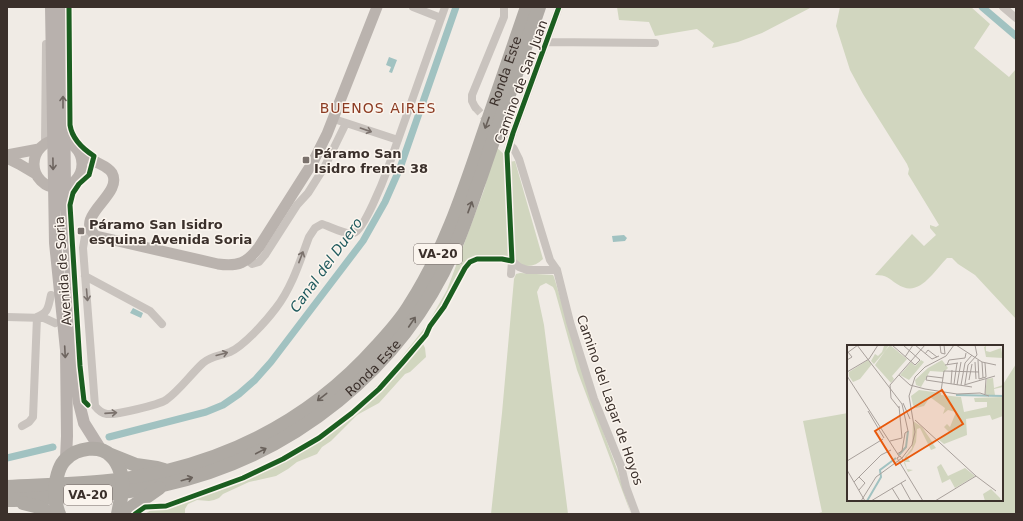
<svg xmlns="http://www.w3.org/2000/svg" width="1023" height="521" font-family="'DejaVu Sans',sans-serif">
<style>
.green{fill:#d1d6bf}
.water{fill:#a1c2c1}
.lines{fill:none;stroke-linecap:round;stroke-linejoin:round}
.canal{stroke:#a1c2c1;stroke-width:7}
.street-tunnel{stroke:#ccc6c0;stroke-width:8;stroke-dasharray:8 4;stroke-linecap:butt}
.street{stroke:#c9c3be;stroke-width:8}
.secondary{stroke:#bab3ae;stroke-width:11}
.primary{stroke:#b8b1ad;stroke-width:12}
.highway{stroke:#afaaa4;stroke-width:14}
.cycleway-casing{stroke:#fbf5ee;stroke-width:8}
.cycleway{stroke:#1b5e20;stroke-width:5}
.oneway{stroke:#6d645f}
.oneway2{stroke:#69615b}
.oneway3{stroke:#7b726d}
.poi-dot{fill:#7a716c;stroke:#fbf5ee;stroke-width:1.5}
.labels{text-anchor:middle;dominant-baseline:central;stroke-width:3;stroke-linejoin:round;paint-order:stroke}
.shield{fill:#fbf5ee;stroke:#756b66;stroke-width:1}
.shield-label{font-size:12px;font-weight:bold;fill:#3b302b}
.street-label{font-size:13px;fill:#3b302b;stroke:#fbf5ee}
.poi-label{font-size:13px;font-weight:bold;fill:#3b302b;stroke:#fbf5ee;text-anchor:start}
.neighbourhood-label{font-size:14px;letter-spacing:1px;fill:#8c3b22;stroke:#fbf5ee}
.water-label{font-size:14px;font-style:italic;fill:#1f5a5e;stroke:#fbf5ee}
.inset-river{fill:none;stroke:#a1c2c1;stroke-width:2}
.inset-road{fill:none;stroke:#a8a09b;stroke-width:1}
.view{fill:#e8590c;fill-opacity:0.15;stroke:#e8590c;stroke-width:2}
.inset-edge{fill:none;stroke:#3b302b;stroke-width:2}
</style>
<rect width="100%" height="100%" fill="#f0ebe5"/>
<!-- green -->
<path class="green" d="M 617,7 L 812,7 L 762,33 L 738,42 L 712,48 L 714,43 L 697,29 L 655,36 L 649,22 L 619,20 Z
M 840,7 L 971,7 L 990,24 L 974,48 L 1009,77 L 1016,69 L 1016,319 L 975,275 L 958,264 L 952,258 L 947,258 C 933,272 919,299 897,284 C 888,278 887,275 875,275 L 912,234 L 924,246 L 936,235 L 930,228 L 930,225 L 936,227 L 939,225 L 908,174 L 909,169 L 907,164 L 863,94 L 850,70 L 836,26 Z
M 496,147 L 506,156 L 508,258 L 477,258 L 468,262 L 462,269 L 439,311 L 425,333 L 423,344 L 425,348 L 426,357 L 410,372 L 405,374 L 379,403 L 357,415 L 331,441 L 322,447 L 317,454 L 297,462 L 288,469 L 276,476 L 249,482 L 223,494 L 219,498 L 214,500 L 209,501 L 197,500 L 188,504 L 185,509 L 185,514 L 145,514 L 160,504 L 174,499 L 196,493 L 263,467 L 301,446 L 341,418 L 366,396 L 389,373 L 427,325 L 447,290 L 484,190 Z
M 515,161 L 543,259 C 536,266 528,268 518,264 L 515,257 L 509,162 Z
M 520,273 L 553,275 L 554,277 L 589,393 L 618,472 L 631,514 L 577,370 L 555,291 L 553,287 L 546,283 L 540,286 L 537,292 L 544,325 L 568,514 L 491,514 L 502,413 L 514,279 L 516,274 Z
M 1016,364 L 1016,514 L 816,514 L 822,512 L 803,421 L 848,413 L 848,500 L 1002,500 L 1002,386 Z"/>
<!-- water -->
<path class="water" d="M 389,57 L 397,60 L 392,73 L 389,72 L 391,67 L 386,65 Z
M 624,235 L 627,238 L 625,241 L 613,242 L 612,236 Z
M 133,308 L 143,313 L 141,318 L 130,313 Z"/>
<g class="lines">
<!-- canal -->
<path class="canal" d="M 982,7 L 1016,36
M 109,437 L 206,412 L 223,405 L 239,394 L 255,380 L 271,362 L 363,241 L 385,202 L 400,168 L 456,7
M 7,458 L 53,447"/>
<!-- street-tunnel -->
<path class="street-tunnel" d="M 475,107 L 514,149"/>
<!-- street -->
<path class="street" d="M 413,7 L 441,18
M 1003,7 L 1016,18
M 546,42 L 655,43
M 475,107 L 472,101 L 472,95 L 504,17 L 504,7
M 334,119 L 398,140
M 45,144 L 46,44
M 514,149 L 519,159 L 550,260 L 557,270 L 570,322 L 594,399 L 621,466 L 626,487 L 636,514
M 91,232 L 85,236 L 83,248 L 95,406 C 98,410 101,413 107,414 C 116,415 158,405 166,400 C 180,390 190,375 203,363 C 211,356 220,356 230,352 C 244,346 267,320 276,308 C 292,287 300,261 309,237 L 315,228 L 322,224 C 329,226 348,236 354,233 C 364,230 384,179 388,168 L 445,7
M 247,260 L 252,264 L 259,262 L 265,255 L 297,205 L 308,193 L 325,166 L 346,123
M 512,261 L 519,267 L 527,270 L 557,270
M 511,274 L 512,261 L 507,153 L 513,133 L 559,7
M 85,276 L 150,311 L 162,324
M 7,317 L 44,318 L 55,323
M 37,317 C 49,312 48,307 51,295
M 22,426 L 29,422 L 33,417 L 37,317"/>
<!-- secondary -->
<path class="secondary" d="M34 164a24 24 0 1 1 48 0a24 24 0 1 1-48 0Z
M 76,148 C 81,152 86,156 91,159 C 98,164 108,166 112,173 C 124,195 72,216 96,236 L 218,264 C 238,267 247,263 259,247 L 313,162 L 327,134 L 377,7
M 7,155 L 39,149
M 7,158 L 19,164 L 36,174"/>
<!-- primary -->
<path class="primary" d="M 51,7 L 55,243 L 66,350 L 67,436 L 66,459
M 63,7 L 65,187 L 79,403 L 84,423 L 101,450"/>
<!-- highway -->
<g class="highway">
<path d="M 111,455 L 136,465 L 157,468 L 164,470"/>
<path id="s1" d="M 7,487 C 60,484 116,484 167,471 C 249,451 321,409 377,346 C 389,333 402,319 411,303 C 443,253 462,197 481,141 C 496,96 512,52 527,7"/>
<path id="s2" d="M 7,500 C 24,500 42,498 59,497 C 94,495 129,493 163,485 C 292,457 403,368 455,247 C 465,224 472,201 480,179 C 500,122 519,64 539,7"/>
<path d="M 23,503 L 39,507 L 51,514"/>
<path d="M 59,514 C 56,507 55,498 55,490 C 56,479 58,466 66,459 C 77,448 100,444 111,456 C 117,461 122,473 122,481 C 123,492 120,503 118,514"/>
<path d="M 122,514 L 159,488"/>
</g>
<defs>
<path id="cycleway" d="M 69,7 L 70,125 C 72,138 83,149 94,156 L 89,175 L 79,184 L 73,193 L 70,205 L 80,366 L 84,401 L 88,405
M 135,514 L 145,507 L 166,506 L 243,478 L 283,459 L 319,438 L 352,413 L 379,389 L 403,362 L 426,335 L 430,326 L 444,307 L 465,268 L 470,262 L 477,259 L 502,259 L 512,261 L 507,153 L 513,133 L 559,7"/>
</defs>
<!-- cycleway casing -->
<use href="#cycleway" class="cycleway-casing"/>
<!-- cycleway -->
<use href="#cycleway" class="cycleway"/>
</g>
<!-- one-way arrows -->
<defs><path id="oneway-shaft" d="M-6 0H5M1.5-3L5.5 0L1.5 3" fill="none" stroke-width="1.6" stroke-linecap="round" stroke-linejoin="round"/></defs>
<g class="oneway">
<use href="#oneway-shaft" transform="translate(63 102) rotate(-90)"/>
<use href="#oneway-shaft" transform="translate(53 164) rotate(89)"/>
<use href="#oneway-shaft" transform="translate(65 352) rotate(87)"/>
</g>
<g class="oneway2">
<use href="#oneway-shaft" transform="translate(487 123) rotate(110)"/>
<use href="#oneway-shaft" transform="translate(470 207) rotate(-70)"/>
<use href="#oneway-shaft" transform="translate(412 322) rotate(-56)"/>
<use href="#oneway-shaft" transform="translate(322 397) rotate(142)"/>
<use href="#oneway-shaft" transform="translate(261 451) rotate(-28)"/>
<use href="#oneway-shaft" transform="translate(187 479) rotate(-16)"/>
</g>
<g class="oneway3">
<use href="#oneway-shaft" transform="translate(366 130) rotate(19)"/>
<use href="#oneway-shaft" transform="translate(301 257) rotate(-69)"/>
<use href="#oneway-shaft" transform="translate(87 295) rotate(85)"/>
<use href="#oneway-shaft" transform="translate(222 354) rotate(-15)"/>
<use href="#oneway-shaft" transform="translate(111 413) rotate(-4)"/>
</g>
<!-- markers -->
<g class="poi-dot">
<rect x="302" y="156" width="8" height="8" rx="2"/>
<rect x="77" y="227" width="8" height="8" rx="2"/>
</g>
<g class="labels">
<!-- shield labels -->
<g class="shield">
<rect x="414" y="244" width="48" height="20" rx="3"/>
<rect x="64" y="485" width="48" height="20" rx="3"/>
</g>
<g class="shield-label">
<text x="438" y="254">VA-20</text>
<text x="88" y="495">VA-20</text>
</g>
<!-- street labels -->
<g class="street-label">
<text stroke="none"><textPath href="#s1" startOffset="715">Ronda Este</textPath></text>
<text transform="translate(521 82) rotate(-70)">Camino de San Juan</text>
<text transform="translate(63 271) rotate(-94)">Avenida de Soria</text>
<text stroke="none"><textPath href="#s2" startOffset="401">Ronda Este</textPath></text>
<text transform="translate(610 400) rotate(71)">Camino del Lagar de Hoyos</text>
</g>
<!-- poi labels -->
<g class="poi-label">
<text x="314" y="153">Páramo San<tspan x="314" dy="15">Isidro frente 38</tspan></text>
<text x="89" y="224">Páramo San Isidro<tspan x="89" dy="15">esquina Avenida Soria</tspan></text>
</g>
<!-- neighbourhood labels -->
<g class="neighbourhood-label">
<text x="378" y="108">BUENOS AIRES</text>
</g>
<!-- water labels -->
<g class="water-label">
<text transform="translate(326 265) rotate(-54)">Canal del Duero</text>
</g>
</g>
<!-- overview -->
<g transform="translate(847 345)">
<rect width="156" height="156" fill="#f0ebe5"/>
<path d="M 34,0 L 42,0 L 38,6 L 43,0 L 60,14 L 45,31 L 47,34 L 44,38 L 28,20 L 38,6 L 27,19 L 24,16 L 28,9 L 31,11 L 35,7 L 37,1 ZM 139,1 L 139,6 L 143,7 L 154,3 L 156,13 L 139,12 L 137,2 ZM 21,15 L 25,19 L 13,34 L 6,37 L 2,31 L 2,27 ZM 74,15 L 77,17 L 62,35 L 53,30 L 64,17 L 68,21 ZM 95,15 L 101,23 L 97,27 L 83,26 L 74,42 L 69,40 L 68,35 L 81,23 ZM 146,33 L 147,43 L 156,40 L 156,42 L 147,44 L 148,50 L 143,51 L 138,49 L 140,34 ZM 72,45 L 94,48 L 94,50 L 114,52 L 117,67 L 140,62 L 140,57 L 121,57 L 128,57 L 127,53 L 156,52 L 156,71 L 145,75 L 143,70 L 119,74 L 120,90 L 97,99 L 92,95 L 102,87 L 97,82 L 100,79 L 103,82 L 109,67 L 101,65 L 96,69 L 98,63 L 83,52 L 77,61 L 69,63 L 66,60 L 64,51 ZM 66,76 L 75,82 L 86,98 L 90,96 L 86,99 L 89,103 L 84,105 L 73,83 L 70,84 L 69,97 L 65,106 L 60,111 L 63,117 L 58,117 L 60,124 L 66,125 L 61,127 L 57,118 L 58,112 L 65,103 ZM 94,119 L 101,131 L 118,123 L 128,131 L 108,143 L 103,134 L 95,138 L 90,122 ZM 144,144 L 153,153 L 154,156 L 138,156 L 136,149 Z" fill="#d1d6bf"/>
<path class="inset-river" d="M 109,50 L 156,51M 52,110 L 59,102 L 61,86M 20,156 L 34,132 L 33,125 L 49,113"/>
<path class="inset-road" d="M 10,0 L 55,59 L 61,86 L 58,88 L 55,106 L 50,109M 45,0 L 68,20 L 73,15 L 56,0M 68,0 L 85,14 L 92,11M 93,0 L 94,8 L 98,9 L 97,0M 109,0 L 135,17 L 149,20M 130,0 L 148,0M 0,8 L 11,0M 78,9 L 81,5 L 90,12M 58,12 L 66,0M 0,15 L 5,12 L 1,7M 131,15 L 132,34 L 139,32 L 138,18M 128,17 L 129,34M 135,17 L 136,33M 98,20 L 111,18M 100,20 L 102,15 L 118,13 L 119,8M 0,27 L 22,14 L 31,0M 52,30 L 63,40 L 78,44 L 110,49 L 133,48 L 142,51M 0,31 L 52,111M 96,33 L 80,31 L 79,35 L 125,42M 122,35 L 125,19M 104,39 L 105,25M 107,39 L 110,18M 118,39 L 121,20 L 130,10 L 128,0M 43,40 L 78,0M 43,40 L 44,53 L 52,63M 110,40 L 114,17M 114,40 L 118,18 L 125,10M 117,40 L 148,31M 94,46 L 97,26 L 132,27M 138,49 L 139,34M 56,58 L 63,74M 21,66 L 37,93M 68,75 L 129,131 L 149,146M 43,96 L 55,93 L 52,61M 56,115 L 53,111 L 50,113 L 76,156M 0,116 L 36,94M 0,125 L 18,156M 12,132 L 18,138 L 12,145M 7,137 L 34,110 L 44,105M 54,138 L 64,156M 45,143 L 53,156M 14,156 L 29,132 L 55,113 L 65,100 L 68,87 L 62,51 L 68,32 L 78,22 L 99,11 L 107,0M 24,156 L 59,135M 88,156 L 129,131"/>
<path class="view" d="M 95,45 L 116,79 L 49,120 L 28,86 Z"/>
<rect width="156" height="156" class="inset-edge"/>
</g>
<!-- border -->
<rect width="1023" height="521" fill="none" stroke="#3b302b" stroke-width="16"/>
</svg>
